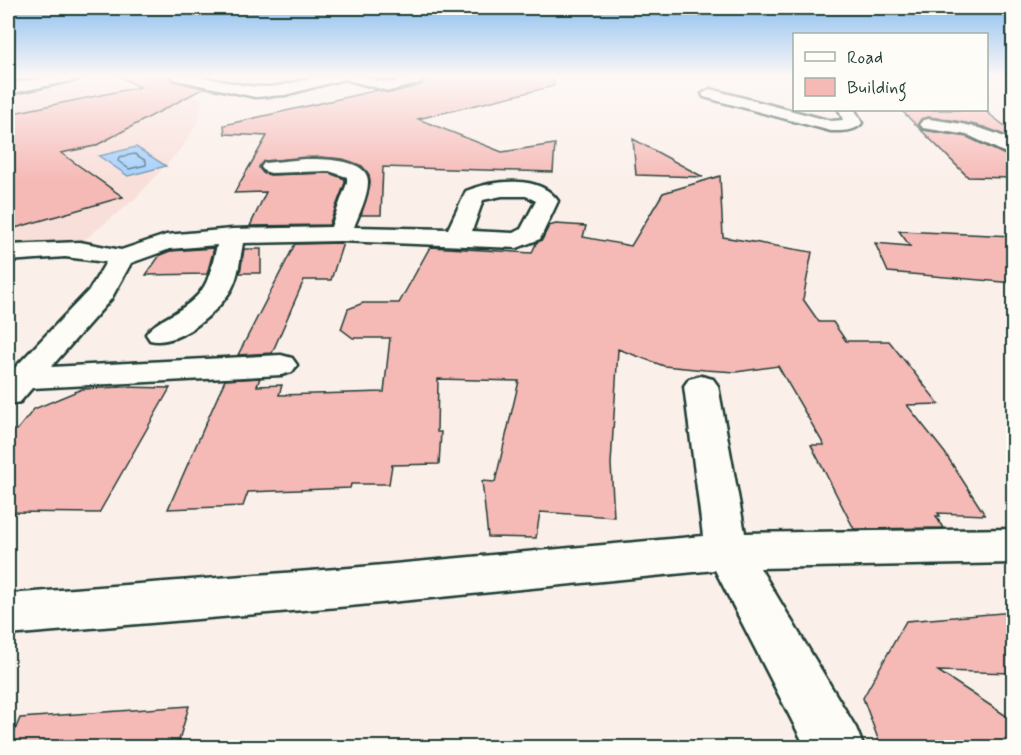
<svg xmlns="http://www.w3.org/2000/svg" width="1021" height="755" font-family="Mynerve,sans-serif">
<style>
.built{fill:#f9dfda}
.water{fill:#a2cffd;stroke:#6e95ad;stroke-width:1.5}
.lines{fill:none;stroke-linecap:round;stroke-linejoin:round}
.shore{stroke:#537784;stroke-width:1.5}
.building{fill:#f5b9b6;stroke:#1f3d34;stroke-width:1.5}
.minor-casing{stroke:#1f3d34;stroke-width:5}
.minor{fill:#fdfcf7;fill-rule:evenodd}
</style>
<rect width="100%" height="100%" fill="#fbefea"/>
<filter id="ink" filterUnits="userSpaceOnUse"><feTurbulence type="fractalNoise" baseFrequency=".0167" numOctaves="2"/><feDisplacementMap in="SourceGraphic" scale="12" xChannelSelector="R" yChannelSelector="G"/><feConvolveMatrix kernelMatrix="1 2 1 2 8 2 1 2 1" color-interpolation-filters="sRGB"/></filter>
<g filter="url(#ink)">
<!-- built -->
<path class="built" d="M 87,76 L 103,76 L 178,91 L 203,99 L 198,122 L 183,146 L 135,199 L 72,250 L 8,252 L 8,92 Z"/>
<!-- water -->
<path class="water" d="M 136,147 L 166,166 L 128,176 L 99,156 Z"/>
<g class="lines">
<!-- shore -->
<path class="shore" d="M 135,154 L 146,161 L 146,165 L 129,169 L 118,161 L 119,157 Z"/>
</g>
<!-- building -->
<path class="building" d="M 117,75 L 169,75 L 173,81 L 204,88 L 95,146 L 61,153 L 123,197 L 8,230 L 8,114 L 140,87 Z
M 445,75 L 553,75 L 554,86 L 418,119 L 502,152 L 555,144 L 553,172 L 383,167 L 381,215 L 361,215 L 370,182 L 368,173 L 362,166 L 343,159 L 321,157 L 264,161 L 259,168 L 263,173 L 270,175 L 329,173 L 345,179 L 345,183 L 329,225 L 250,226 L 266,192 L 234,193 L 267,136 L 225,134 L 224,125 L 378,90 L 390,93 L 421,85 L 424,80 Z
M 901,110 L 984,110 L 1014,133 L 1014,139 L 984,127 L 951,120 L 929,117 L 921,119 L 918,124 L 923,130 L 967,137 L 1014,159 L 1014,178 L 968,177 Z
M 633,139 L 703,177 L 636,175 Z
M 720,176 L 723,237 L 812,252 L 803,299 L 819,322 L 833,322 L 846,341 L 889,341 L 939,404 L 907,405 L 945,453 L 985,515 L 938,513 L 940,516 L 936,516 L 943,528 L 854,529 L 811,445 L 824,445 L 778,366 L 736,372 L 705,370 L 664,366 L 618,349 L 611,464 L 614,517 L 540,512 L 536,538 L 488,537 L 482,481 L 495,482 L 519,381 L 438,379 L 437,432 L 441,432 L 439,464 L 392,465 L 389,484 L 351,484 L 350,488 L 248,492 L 243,506 L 168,509 L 225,380 L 260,378 L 257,386 L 282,385 L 279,395 L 384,392 L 390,338 L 353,338 L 341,329 L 348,309 L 363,303 L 399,303 L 430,247 L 532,253 L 536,243 L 542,240 L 549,226 L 556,224 L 586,226 L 583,237 L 631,246 L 663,193 Z
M 899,231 L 1014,236 L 1014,283 L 888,272 L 875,243 L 910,246 Z
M 343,243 L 331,280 L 304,280 L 272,353 L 238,355 L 295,244 Z
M 214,248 L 207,274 L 146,275 L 160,255 L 170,251 Z
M 244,249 L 261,249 L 261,273 L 240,273 Z
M 120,387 L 170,388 L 99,513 L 8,512 L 8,430 L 17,430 L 34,409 L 82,389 Z
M 1014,612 L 1014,673 L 938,671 L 1014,721 L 1014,747 L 881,747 L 863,698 L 906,621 Z
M 189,706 L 177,747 L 8,747 L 20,718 Z"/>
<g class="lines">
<defs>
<path id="minor" d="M 55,76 L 82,76 L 75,80 L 8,94 L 8,84 Z
M 171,76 C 203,72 234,88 266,87 C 287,87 305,78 325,76 C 335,74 351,74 362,76 C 371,78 379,82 389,82 C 403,82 409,74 423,76 L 420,83 L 389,91 L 344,79 L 285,95 L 255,97 L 173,79 Z
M 710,89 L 831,121 L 843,120 L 839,110 L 855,110 L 862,123 C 855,132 841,131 831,131 L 704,97 L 702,94 Z
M 929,119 C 959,123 987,127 1014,142 L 1014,157 L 968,135 L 923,128 L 920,124 L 923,120 Z
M 304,159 C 320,159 369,158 368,182 C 368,196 359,214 354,227 L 448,229 L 466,191 C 493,180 540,174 558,201 L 540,239 L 517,248 L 340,241 L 243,243 C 240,258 239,275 232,288 C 219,312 178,347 150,340 L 146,334 C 152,325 163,320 173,314 C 208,293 208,282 217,245 L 170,249 L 131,263 L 111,299 L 51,367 L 281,355 L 292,358 L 297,365 L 292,372 L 281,375 L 32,388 L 20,402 L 8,405 L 8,375 L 90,289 L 106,262 L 65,257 L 8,261 L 8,245 L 80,242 L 121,250 L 166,235 L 232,229 L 331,227 L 347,183 L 347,177 L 329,171 L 271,173 L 264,171 L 261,167 L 264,163 ZM 502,196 L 526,196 L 536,201 L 521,229 L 513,233 L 472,231 L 483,200 Z
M 701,376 L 713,379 L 718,386 L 745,533 L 1014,529 L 1014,563 L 760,568 L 856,728 L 864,748 L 806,748 L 715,570 L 350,606 L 8,635 L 8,594 L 350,568 L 703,536 L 684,386 L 689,379 Z"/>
</defs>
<!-- minor casing -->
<use href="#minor" class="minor-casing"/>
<!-- minor -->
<use href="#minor" class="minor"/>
</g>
</g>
<!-- sky -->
<linearGradient id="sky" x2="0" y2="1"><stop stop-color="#8cbff0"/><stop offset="0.42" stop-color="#fdf8f6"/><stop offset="1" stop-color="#fdf8f6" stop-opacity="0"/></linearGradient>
<rect width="1021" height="181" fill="url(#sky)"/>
<!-- margin -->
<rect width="1021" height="755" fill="none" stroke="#fdfcf7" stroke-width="30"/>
<rect x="15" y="15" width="991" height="725" fill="none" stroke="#1f3d34" stroke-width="2" filter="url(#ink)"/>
<!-- legend -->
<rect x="793" y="33" width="195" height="78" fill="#fdfcf7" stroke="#a4b0a9" stroke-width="1.5"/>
<rect x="805" y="52" width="30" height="9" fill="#fdfcf7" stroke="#a4b0a9" stroke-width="1.5"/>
<text x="847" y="63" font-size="18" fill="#1f3d34">Road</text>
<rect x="805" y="78" width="30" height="18" fill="#f5b9b6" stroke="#a4b0a9" stroke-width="1.5"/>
<text x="847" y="93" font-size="18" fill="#1f3d34">Building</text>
</svg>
